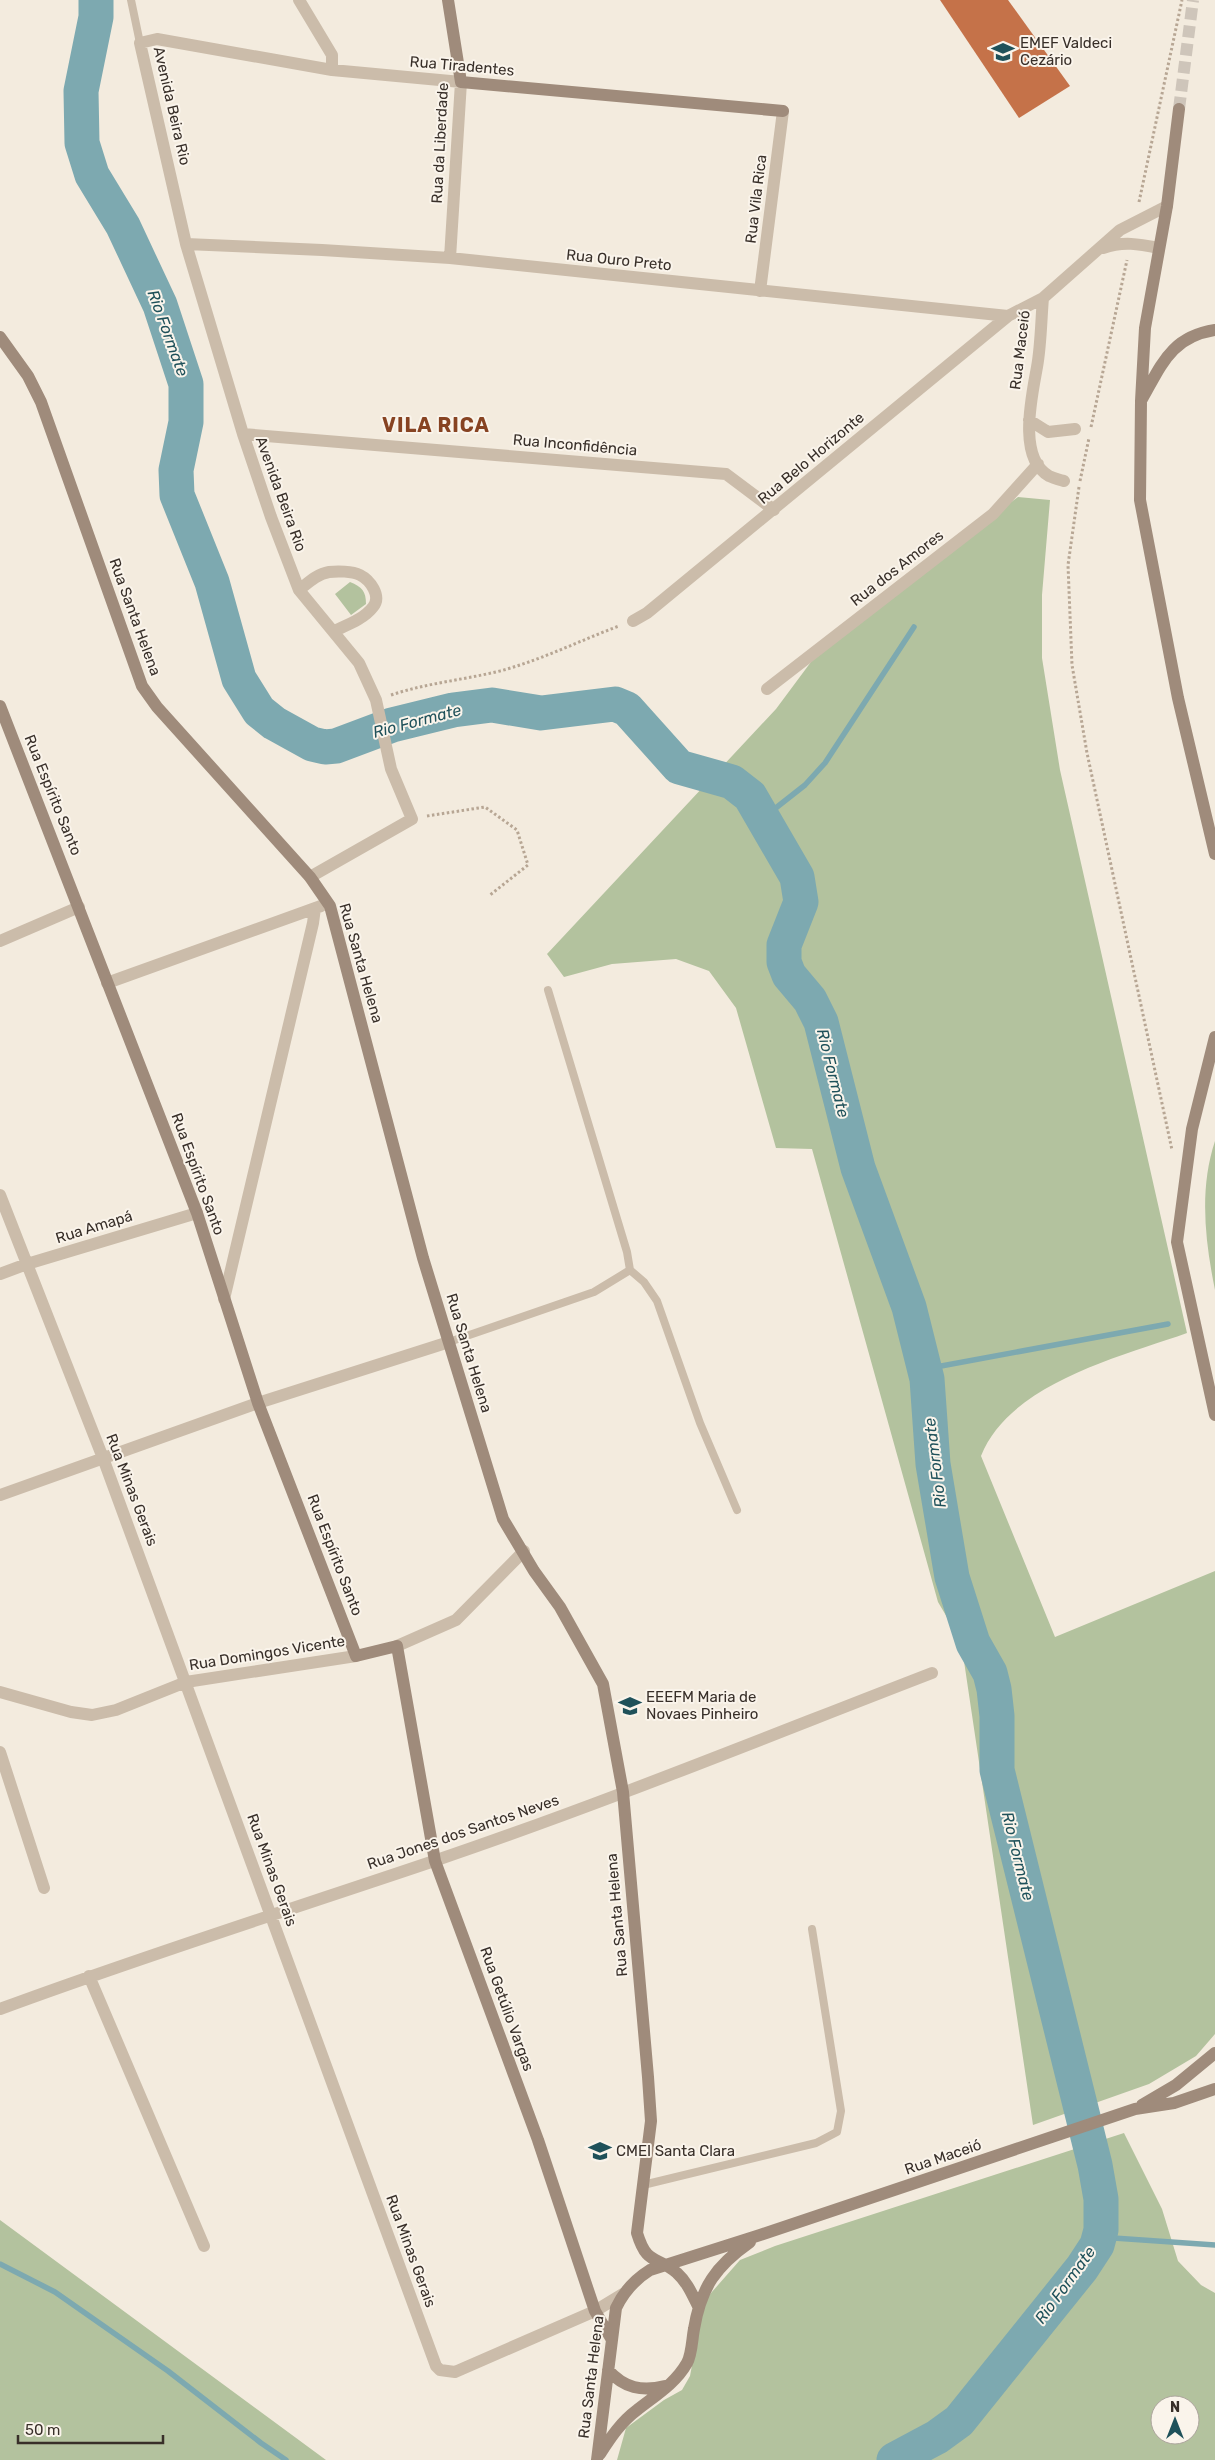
<svg xmlns="http://www.w3.org/2000/svg" width="1215" height="2460" font-family="Rubik,sans-serif">
<style>
.green{fill:#b3c29e;fill-rule:evenodd}
.lines{fill:none;stroke-linecap:round;stroke-linejoin:round}
.stream{stroke:#7da9b0;stroke-width:5.5}
.river{stroke:#7da9b0;stroke-width:35}
.building{fill:#c57249}
.secondary-tunnel{stroke:#cec5ba;stroke-width:12;stroke-dasharray:12 6;stroke-linecap:butt}
.path{stroke:#b7a694;stroke-width:3;stroke-dasharray:2.5 2.5;stroke-linecap:butt}
.lane{stroke:#cbbcaa;stroke-width:8}
.street{stroke:#cbbcaa;stroke-width:12}
.secondary{stroke:#9f8b7b;stroke-width:12}
.labels{text-anchor:middle;dominant-baseline:central;stroke-width:4;stroke-linejoin:round;paint-order:stroke}
.poi-label{font-size:15px;fill:#382f29;stroke:#faf4eb;text-anchor:start}
.street-label{font-size:15px;fill:#382f29;stroke:#faf4eb}
.water-label{font-size:16px;font-style:italic;fill:#1f515a;stroke:#faf4eb}
.district-label{font-size:20px;font-weight:bold;letter-spacing:1px;fill:#874322;stroke:#faf4eb}
</style>
<rect width="100%" height="100%" fill="#f3ebde"/>
<!-- green -->
<path class="green" d="M 1018,497 L 1050,500 L 1042,595 L 1042,658 L 1060,770 L 1187,1333 C 1120,1357 1010,1383 981,1456 L 1055,1637 L 1215,1571 L 1215,2034 L 1196,2056 L 1149,2084 L 1033,2125 L 961,1641 L 938,1602 L 812,1149 L 776,1148 L 736,1008 L 709,971 L 676,959 L 612,964 L 564,977 L 547,954 L 776,709 L 831,635 Z
M 350,582 C 362,587 366,591 366,604 L 351,615 L 335,594 Z
M 1215,1141 L 1215,1290 C 1205,1241 1199,1189 1215,1141 Z
M 1124,2133 L 1162,2209 L 1178,2261 L 1201,2285 L 1215,2293 L 1215,2460 L 617,2460 L 626,2428 L 664,2400 L 682,2390 L 690,2376 L 704,2301 L 740,2260 L 775,2246 ZM 1160,2405 L 1190,2405 L 1190,2435 L 1160,2435 Z
M 0,2220 L 326,2460 L 0,2460 Z"/>
<g class="lines">
<!-- stream -->
<path class="stream" d="M 763,818 L 805,785 L 825,763 L 914,627
M 925,1369 L 1168,1324
M 1099,2237 L 1215,2245
M 0,2264 L 55,2292 L 168,2371 L 261,2443 L 286,2460"/>
<!-- river -->
<path class="river" d="M 96,0 L 96,17 L 81,91 L 82,143 L 92,175 L 123,226 L 160,305 L 186,384 L 186,422 L 176,470 L 177,495 L 212,582 L 239,679 L 259,711 L 274,723 L 312,744 L 325,747 L 336,746 L 392,725 L 453,710 L 492,705 L 541,713 L 615,704 L 627,709 L 679,767 L 732,782 L 750,796 L 797,877 L 801,902 L 784,945 L 784,962 L 789,975 L 810,1000 L 821,1022 L 858,1168 L 909,1307 L 927,1379 L 933,1464 L 952,1577 L 973,1643 L 990,1673 L 994,1689 L 997,1716 L 997,1770 L 1095,2165 L 1101,2199 L 1101,2230 L 1097,2245 L 1082,2268 L 959,2421 L 937,2437 L 894,2460"/>
</g>
<!-- building -->
<path class="building" d="M 940,0 L 1008,0 L 1070,86 L 1019,118 Z"/>
<g class="lines">
<!-- secondary-tunnel -->
<path class="secondary-tunnel" d="M 1179,109 L 1193,0"/>
<!-- path -->
<path class="path" d="M 1139,202 L 1182,0
M 1091,427 L 1127,260
M 1080,481 L 1089,438
M 1079,487 L 1068,565 L 1072,665 L 1087,753 L 1172,1150
M 391,695 C 427,683 463,680 500,671 C 541,660 579,641 619,626
M 427,816 L 485,807 L 517,830 L 528,865 L 490,895"/>
<!-- lane -->
<path class="lane" d="M 131,0 L 140,43
M 630,1270 L 644,1282 L 657,1301 L 700,1423 L 737,1510
M 449,1342 L 594,1292 L 630,1270 L 627,1252 L 548,990
M 643,2185 L 816,2143 L 837,2132 L 841,2111 L 812,1929"/>
<!-- street -->
<path class="street" d="M 299,0 L 332,55 L 332,70
M 186,244 L 322,250 L 450,258 L 1008,316 L 1043,298 L 1120,230 L 1167,206
M 1103,248 C 1123,241 1139,244 1159,248
M 760,291 L 783,111
M 1043,298 C 1041,321 1041,345 1037,367 C 1032,396 1017,458 1049,476 C 1054,478 1059,480 1064,481
M 1029,420 L 1048,432 L 1075,429
M 243,434 L 726,474 L 774,510
M 299,590 C 308,583 317,574 329,572 C 337,571 352,571 360,575 C 370,580 382,596 373,607 C 364,619 347,625 334,631
M 633,621 L 647,613 L 1008,316
M 767,689 L 993,514 L 1038,464
M 310,877 L 412,819 L 391,769 L 376,700 L 359,663 L 299,590 L 271,517 L 243,434 L 186,244 L 140,43 L 157,39 L 332,70 L 461,82 L 450,258
M 0,941 L 79,907
M 107,983 L 321,906
M 0,1195 L 103,1458 L 436,2366 L 440,2370 L 455,2372 L 595,2311 L 623,2294
M 0,1274 L 27,1264 L 197,1213
M 224,1299 L 313,923 L 315,908
M 0,1495 L 258,1403 L 449,1342
M 397,1646 L 456,1620 L 524,1551
M 0,1692 L 71,1712 L 92,1715 L 116,1710 L 186,1682 L 356,1656
M 0,1752 L 44,1888
M 89,1976 L 204,2246
M 0,2009 C 143,1956 289,1910 434,1861 C 602,1804 766,1737 932,1673"/>
<!-- secondary -->
<path class="secondary" d="M 448,0 L 461,82 L 783,111
M 1179,109 L 1167,206 L 1145,328 L 1141,401 L 1140,500 L 1178,698 L 1215,854
M 0,337 L 28,376 L 41,402 L 142,686 L 157,707 L 310,877 L 330,906 L 423,1258 L 503,1519 L 534,1571 L 560,1607 L 603,1684 L 623,1792 L 648,2077 L 651,2121 L 637,2233 C 647,2266 656,2255 677,2273 C 687,2282 692,2294 698,2306
M 1142,399 C 1162,364 1171,337 1215,330
M 0,706 L 197,1213 L 258,1403 L 356,1656 L 397,1646 L 435,1861 L 538,2140 L 595,2311 L 612,2340
M 1215,1037 L 1192,1129 L 1177,1242 L 1215,1415
M 1142,2105 L 1176,2085 L 1215,2053
M 608,2370 C 624,2388 642,2392 665,2386
M 600,2454 C 611,2437 621,2422 637,2410 C 656,2395 675,2384 687,2363 C 692,2354 692,2339 694,2329 C 701,2287 716,2266 750,2242
M 597,2460 L 616,2308 C 624,2291 634,2280 650,2270 L 760,2235 L 1135,2109 L 1174,2103 L 1215,2089"/>
</g>
<!-- icons -->
<defs>
<symbol id="school-bare" viewBox="-9 -9 18 18"><path d="M0-5L7-2L0 1L-7-2ZM-4 1L0 2.5L4 1V4Q0 6-4 4Z" fill="#1f515a" stroke="#faf4eb" stroke-width="2.5" paint-order="stroke"/></symbol>
</defs>
<g fill-rule="evenodd">
<use href="#school-bare" x="987" y="36" width="32" height="32"/>
<use href="#school-bare" x="614" y="1690" width="32" height="32"/>
<use href="#school-bare" x="584" y="2135" width="32" height="32"/>
</g>
<g class="labels">
<!-- poi labels -->
<g class="poi-label">
<text x="1020" y="43">EMEF Valdeci<tspan x="1020" dy="17">Cezário</tspan></text>
<text x="646" y="1697">EEEFM Maria de<tspan x="646" dy="17">Novaes Pinheiro</tspan></text>
<text x="616" y="2151">CMEI Santa Clara</text>
</g>
<!-- street labels -->
<g class="street-label">
<text transform="translate(462 66) rotate(5)">Rua Tiradentes</text>
<text transform="translate(172 106) rotate(77)">Avenida Beira Rio</text>
<text transform="translate(440 143) rotate(-87)">Rua da Liberdade</text>
<text transform="translate(756 199) rotate(-83)">Rua Vila Rica</text>
<text transform="translate(619 260) rotate(6)">Rua Ouro Preto</text>
<text transform="translate(1020 350) rotate(-83)">Rua Maceió</text>
<text transform="translate(575 445) rotate(5)">Rua Inconfidência</text>
<text transform="translate(811 458) rotate(-40)">Rua Belo Horizonte</text>
<text transform="translate(281 494) rotate(70)">Avenida Beira Rio</text>
<text transform="translate(897 568) rotate(-38)">Rua dos Amores</text>
<text transform="translate(135 617) rotate(70)">Rua Santa Helena</text>
<text transform="translate(53 795) rotate(68)">Rua Espírito Santo</text>
<text transform="translate(361 963) rotate(74)">Rua Santa Helena</text>
<text transform="translate(198 1174) rotate(70)">Rua Espírito Santo</text>
<text transform="translate(94 1227) rotate(-17)">Rua Amapá</text>
<text transform="translate(469 1353) rotate(73)">Rua Santa Helena</text>
<text transform="translate(132 1490) rotate(69)">Rua Minas Gerais</text>
<text transform="translate(335 1555) rotate(69)">Rua Espírito Santo</text>
<text transform="translate(267 1653) rotate(-9)">Rua Domingos Vicente</text>
<text transform="translate(463 1832) rotate(-19)">Rua Jones dos Santos Neves</text>
<text transform="translate(272 1870) rotate(70)">Rua Minas Gerais</text>
<text transform="translate(617 1915) rotate(-95)">Rua Santa Helena</text>
<text transform="translate(507 2009) rotate(70)">Rua Getúlio Vargas</text>
<text transform="translate(943 2157) rotate(-19)">Rua Maceió</text>
<text transform="translate(411 2251) rotate(70)">Rua Minas Gerais</text>
<text transform="translate(591 2377) rotate(-83)">Rua Santa Helena</text>
</g>
<!-- water labels -->
<g class="water-label">
<text transform="translate(168 333) rotate(70)">Rio Formate</text>
<text transform="translate(417 721) rotate(-15)">Rio Formate</text>
<text transform="translate(833 1073) rotate(76)">Rio Formate</text>
<text transform="translate(935 1463) rotate(-97)">Rio Formate</text>
<text transform="translate(1018 1856) rotate(76)">Rio Formate</text>
<text transform="translate(1065 2285) rotate(-54)">Rio Formate</text>
</g>
<!-- district labels -->
<g class="district-label">
<text x="436" y="425">VILA RICA</text>
</g>
</g>
<!-- north arrow -->
<g transform="translate(1175 2420)"><circle r="24" fill="#faf4eb" stroke="#aca59d"/>
<path d="M0-4L9 19L0 12L-9 19Z" fill="#1f515a"/>
<text y="-8" font-size="14" font-weight="bold" text-anchor="middle" fill="#382f29">N</text>
</g>
<!-- scale -->
<path d="M18 2435v8h145v-8" fill="none" stroke="#382f29" stroke-width="2.5"/>
<text x="25" y="2435" font-size="15" fill="#382f29" stroke="#faf4eb" stroke-width="4" paint-order="stroke">50 m</text>
</svg>
